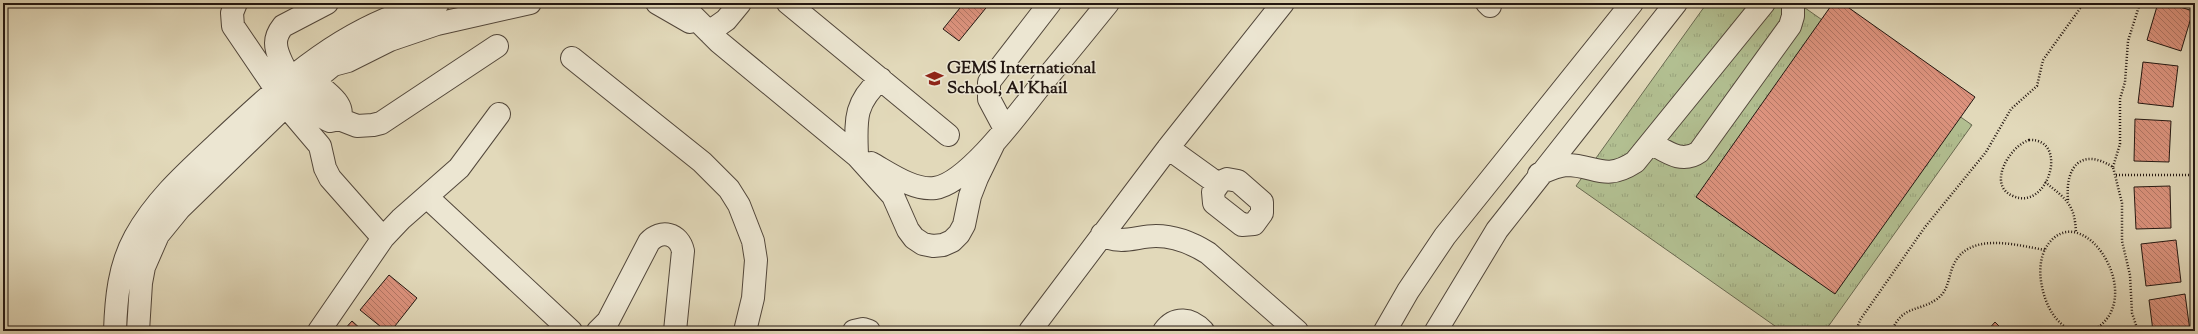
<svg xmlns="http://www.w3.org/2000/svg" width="2198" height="334" font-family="'Sorts Mill Goudy',serif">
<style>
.grass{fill:url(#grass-tufts);stroke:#6a6a51}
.building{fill:url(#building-back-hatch);stroke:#221611}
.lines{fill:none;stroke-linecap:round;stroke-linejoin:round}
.minor-casing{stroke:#52473b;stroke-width:24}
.path{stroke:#221611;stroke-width:2.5;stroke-dasharray:1 2;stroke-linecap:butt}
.minor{stroke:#ece6d2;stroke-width:22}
.labels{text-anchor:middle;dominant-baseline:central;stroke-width:3;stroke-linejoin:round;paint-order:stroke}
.poi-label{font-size:17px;font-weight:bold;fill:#221611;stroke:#ece6d2;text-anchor:start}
</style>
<defs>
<pattern id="grass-tufts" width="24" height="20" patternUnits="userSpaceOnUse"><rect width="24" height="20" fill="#b2bf91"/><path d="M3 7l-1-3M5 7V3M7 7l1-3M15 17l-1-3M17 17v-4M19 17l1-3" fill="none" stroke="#99a37c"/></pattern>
<pattern id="building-back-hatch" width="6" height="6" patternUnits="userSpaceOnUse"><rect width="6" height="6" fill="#dd937e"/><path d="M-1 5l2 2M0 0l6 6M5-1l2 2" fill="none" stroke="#b37766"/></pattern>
</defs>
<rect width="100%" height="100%" fill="#e2d9ba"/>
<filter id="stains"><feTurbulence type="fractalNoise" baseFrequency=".005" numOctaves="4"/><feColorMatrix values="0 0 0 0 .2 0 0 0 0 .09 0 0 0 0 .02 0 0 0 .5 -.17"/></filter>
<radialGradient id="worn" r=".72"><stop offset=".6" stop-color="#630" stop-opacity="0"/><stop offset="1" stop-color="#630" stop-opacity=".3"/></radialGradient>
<!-- grass -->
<path class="grass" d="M 1707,3 L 1798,3 L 1972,125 L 1825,331 L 1782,331 L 1576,186 Z"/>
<!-- building -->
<path class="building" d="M 964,3 L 990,3 L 959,41 L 943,29 Z
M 1833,3 L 1842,3 L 1975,97 L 1835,294 L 1696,197 Z
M 2158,3 L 2167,3 L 2193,11 L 2181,51 L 2147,40 Z
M 2143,62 L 2178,66 L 2173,107 L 2138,103 Z
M 2135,119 L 2171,121 L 2169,162 L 2134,161 Z
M 2170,186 L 2171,228 L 2136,229 L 2134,187 Z
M 2176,240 L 2181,282 L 2146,286 L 2141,244 Z
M 389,275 L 417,298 L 391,331 L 386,331 L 360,310 Z
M 2185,294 L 2190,331 L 2153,331 L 2149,300 Z
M 352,321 L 363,331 L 343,331 Z
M 1995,322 L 2004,331 L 1987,331 Z"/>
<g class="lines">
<defs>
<path id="minor" d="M 236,3 L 232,13 L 233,26 L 292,113 L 320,146 L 325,168 L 330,178 L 383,238
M 327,3 L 283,26 C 279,31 276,37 276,43 C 276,63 312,115 330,121 L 339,119 L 357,126 L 373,125 L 381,123 L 497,46
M 657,3 L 690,22
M 680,3 L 719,42 L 857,156 L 893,196 L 908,230 L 914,238 L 923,244 L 933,246 L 943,245 L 952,241 L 959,234 L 964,225 L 970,196 L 977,178 L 994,143
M 788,3 L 948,135
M 1487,3 L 1490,6
M 709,32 L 726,20 L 740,3
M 572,58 L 702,162 L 729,189 L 739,205 L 753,241 L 756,260 L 753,298 L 745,331
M 320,86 C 329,95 346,105 339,119
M 1005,129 L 989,99 L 989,82 L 1050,3
M 1651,143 C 1667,152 1682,164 1699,152 L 1790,26 L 1793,16 L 1793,3
M 1168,148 L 1218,184
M 857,156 C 856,121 853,104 881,79
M 871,163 C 889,173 914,191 935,188 C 969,183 1023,107 1044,81 C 1066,55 1087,29 1108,3
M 1539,174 C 1548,170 1556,166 1566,165 C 1596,165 1604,182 1635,162 L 1764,3
M 1227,179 L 1238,181 L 1262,202 L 1262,213 L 1254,224 L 1242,225 L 1214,203 L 1213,192 L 1220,182 Z
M 427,197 L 571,331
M 1102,234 C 1120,246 1136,236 1156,236 C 1175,236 1192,243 1208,253 L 1297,331
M 115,331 C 116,299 119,266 135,237 C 156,199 187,172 219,142 C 283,82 349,21 438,3
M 138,331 L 141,283 L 144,267 L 158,235 L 180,208 L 300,92 L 333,65 L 348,61 L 390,40 L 437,24 L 530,3
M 319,331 L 383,238 L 401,219 L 459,168 L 499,114
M 598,331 L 608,321 L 649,242 C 661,229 679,233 683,251 L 675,331
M 854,331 L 863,329 L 869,331
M 1030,331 L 1168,148 L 1283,3
M 1164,331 C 1175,316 1191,318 1203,331
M 1385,331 L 1408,291 L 1445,236 L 1632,3
M 1436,331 L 1497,230 L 1676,3"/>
</defs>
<!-- minor casing -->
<use href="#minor" class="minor-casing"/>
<!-- path -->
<path class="path" d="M 2029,140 C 2070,138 2048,212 2013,196 C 1986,185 2010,146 2029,140 Z
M 2113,167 L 2120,144 L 2120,99 L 2125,82 L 2128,41 L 2140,3
M 2116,175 L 2195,175
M 2045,182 C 2066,199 2075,204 2076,233
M 2068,200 C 2065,167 2081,147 2113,167 L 2122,203 L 2122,241 L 2130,275 L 2132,313 L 2138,331
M 2100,326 L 2103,331
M 1856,331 L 1860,320 L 1925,227 L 1986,152 L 2011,109 L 2037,86 L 2043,60 L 2084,3
M 1892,331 C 1902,305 1919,312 1937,299 C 1949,290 1948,278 1953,266 C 1968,231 2016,245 2045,250
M 2071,331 C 2052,320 2044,301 2041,281 C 2039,268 2041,253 2049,243 C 2085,198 2150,301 2092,331"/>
<!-- minor -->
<use href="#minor" class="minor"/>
</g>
<!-- icons -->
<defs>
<symbol id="school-bare" viewBox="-9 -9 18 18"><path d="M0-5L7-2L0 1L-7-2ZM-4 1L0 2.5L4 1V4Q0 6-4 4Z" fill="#8f2418" stroke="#ece6d2" stroke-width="2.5" paint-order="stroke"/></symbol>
</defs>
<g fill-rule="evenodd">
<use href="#school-bare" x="922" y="66" width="25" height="25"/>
</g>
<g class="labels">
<!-- poi labels -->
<g class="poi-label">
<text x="947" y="69">GEMS International<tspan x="947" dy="20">School, Al Khail</tspan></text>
</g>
</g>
<!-- margin -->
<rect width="2198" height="334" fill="none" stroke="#e2d9ba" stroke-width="16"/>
<rect x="4" y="4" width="2190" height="326" fill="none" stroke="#221611" stroke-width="2"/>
<rect x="8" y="8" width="2182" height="318" fill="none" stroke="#221611"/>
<rect width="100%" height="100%" filter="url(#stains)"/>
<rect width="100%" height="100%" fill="url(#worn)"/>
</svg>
